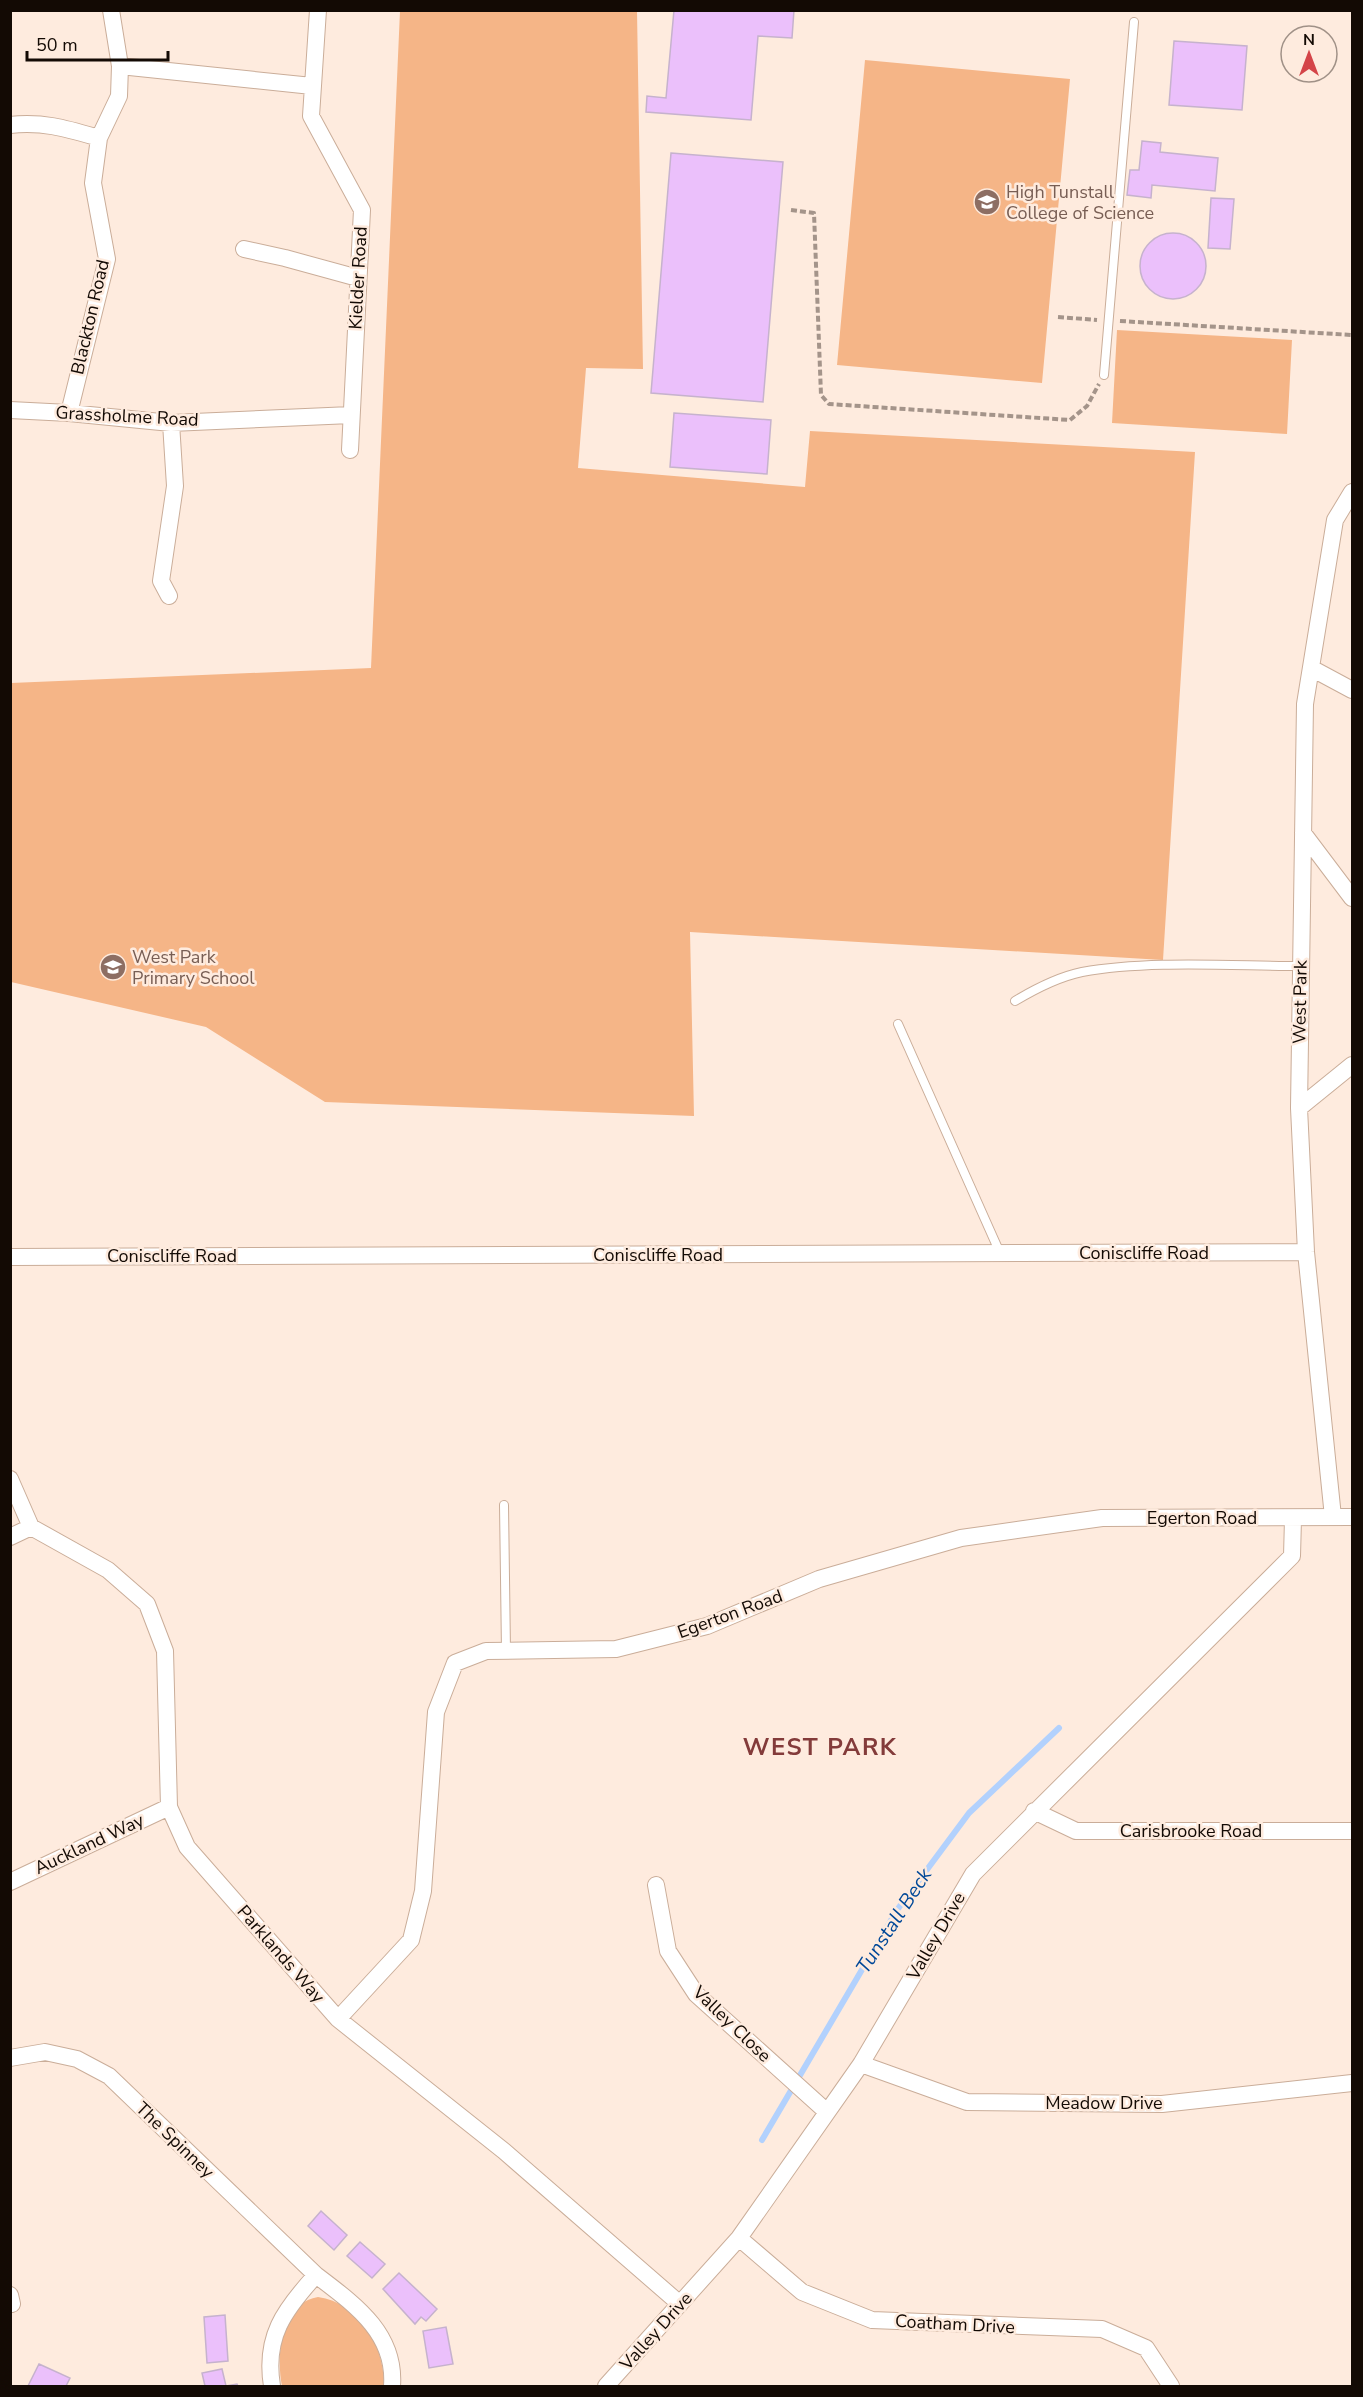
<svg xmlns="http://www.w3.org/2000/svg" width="1363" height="2397" font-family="'Nunito Sans',sans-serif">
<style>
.green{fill:#f5b587}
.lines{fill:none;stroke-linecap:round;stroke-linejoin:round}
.stream{stroke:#b2d1fd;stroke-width:6}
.building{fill:#ebc0fb;stroke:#c6b2cd;stroke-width:1.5}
.service-casing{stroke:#caad99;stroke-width:10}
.minor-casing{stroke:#caad99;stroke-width:18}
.path{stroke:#a4948a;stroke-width:4;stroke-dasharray:6 3;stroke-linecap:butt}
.service{stroke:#fff;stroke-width:8}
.minor{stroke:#fff;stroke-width:16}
.labels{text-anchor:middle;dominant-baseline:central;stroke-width:5;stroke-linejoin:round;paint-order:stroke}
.education-label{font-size:18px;fill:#785e54;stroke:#feebde;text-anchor:start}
.street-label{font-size:18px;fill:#130a04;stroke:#feebde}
.water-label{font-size:20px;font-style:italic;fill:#004898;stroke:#feebde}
.district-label{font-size:24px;font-weight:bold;letter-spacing:1.5px;fill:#833b3a;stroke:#feebde}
</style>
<rect width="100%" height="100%" fill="#feebde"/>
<!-- green -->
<path class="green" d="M 400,11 L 637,11 L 643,369 L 586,368 L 578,468 L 805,487 L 810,431 L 1195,452 L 1163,960 L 690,932 L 694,1116 L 325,1102 L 206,1027 L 11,982 L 11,683 L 371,668 Z
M 865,60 L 1070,79 L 1042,383 L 837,365 Z
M 1117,330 L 1292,340 L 1287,434 L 1112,423 Z
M 318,2297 C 360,2303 385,2347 384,2386 L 282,2386 C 276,2357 280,2303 318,2297 Z"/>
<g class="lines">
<!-- stream -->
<path class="stream" d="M 762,2140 L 897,1910 L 969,1813 L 1059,1728"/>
</g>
<!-- building -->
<path class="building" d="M 674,10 L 794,10 L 792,38 L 758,36 L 751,120 L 646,112 L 647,96 L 666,98 Z
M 1174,41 L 1247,46 L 1242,110 L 1169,105 Z
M 1142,141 L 1161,143 L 1160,152 L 1218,158 L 1215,191 L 1152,185 L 1151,198 L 1127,195 L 1130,170 L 1139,170 Z
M 671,153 L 783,162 L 763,402 L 651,393 Z
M 1211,198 L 1234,199 L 1230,249 L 1208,248 Z
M1140 266a33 33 0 1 1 66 0a33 33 0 1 1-66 0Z
M 674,413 L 771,420 L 767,474 L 670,467 Z
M 321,2211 L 347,2235 L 334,2250 L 308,2226 Z
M 360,2242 L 385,2264 L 372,2278 L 347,2256 Z
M 399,2273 L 437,2309 L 426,2321 L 421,2317 L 415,2324 L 383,2289 Z
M 225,2315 L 228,2361 L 207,2363 L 204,2317 Z
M 446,2327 L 453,2364 L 429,2368 L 423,2331 Z
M 39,2364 L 70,2378 L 66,2386 L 28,2386 Z
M 222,2369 L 226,2386 L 237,2384 L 238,2386 L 205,2386 L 202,2373 Z"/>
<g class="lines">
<defs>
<path id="service" d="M 1104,375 L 1134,22
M 1015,1001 C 1035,989 1058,977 1082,972 C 1148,960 1233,966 1301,966
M 898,1024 L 1000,1253
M 504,1505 L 506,1651"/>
<path id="minor" d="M 318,10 L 311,116 L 362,210 L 350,450
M 120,66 L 312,86
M 10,125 C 43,121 68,129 99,138
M 244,249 L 285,258 L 358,278
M 10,410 L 69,413 L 171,423 L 351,415
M 69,413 L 107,259 L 93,183 L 99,138 L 119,96 L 120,66 L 111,10
M 169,596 L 161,581 L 175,486 L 171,423
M 1311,668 L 1352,690
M 1303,833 L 1352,898
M 1299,1108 L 1352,1065
M 10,1257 L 1306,1252
M 10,1479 L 31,1527 L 108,1570 L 147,1604 L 165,1651 L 169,1807 L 187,1847 L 338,2019 L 504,2151 L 680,2304
M 1333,1517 L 1306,1252 L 1299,1108 L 1305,704 L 1335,520 L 1352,492
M 10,1537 L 31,1527
M 1034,1811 L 1076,1831 L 1352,1831
M 10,1882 L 169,1807
M 656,1885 L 668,1951 L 696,1994 L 827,2112
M 338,2019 L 411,1940 L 423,1891 L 436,1712 L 455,1663 L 486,1651 L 616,1649 L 707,1626 L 819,1579 L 961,1538 L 1102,1518 L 1352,1517
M 10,2058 L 45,2052 L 77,2059 L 109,2076 L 316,2275
M 861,2064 L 967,2102 L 1162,2104 L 1352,2083
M 739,2238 L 802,2292 L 872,2320 L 1102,2329 L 1146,2348 L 1171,2386
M 10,2295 L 12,2304
M 272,2386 C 264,2337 284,2310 316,2275 C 354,2304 396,2333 392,2386
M 606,2386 L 739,2238 L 861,2064 L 973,1874 L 1292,1556 L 1293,1519"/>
</defs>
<!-- service casing -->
<use href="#service" class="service-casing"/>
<!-- minor casing -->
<use href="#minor" class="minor-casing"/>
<!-- path -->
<path class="path" d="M 791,210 L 814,213 L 821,395 L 829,404 L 1070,420 L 1087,406 L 1099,384
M 1058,317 L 1097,320
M 1120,321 L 1352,335"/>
<!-- service -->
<use href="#service" class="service"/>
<!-- minor -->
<use href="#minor" class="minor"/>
</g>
<!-- icons -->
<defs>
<symbol id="school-disc" viewBox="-11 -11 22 22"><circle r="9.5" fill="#8d6e63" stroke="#feebde"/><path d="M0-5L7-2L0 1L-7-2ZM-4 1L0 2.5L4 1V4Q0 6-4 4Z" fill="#fff"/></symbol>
</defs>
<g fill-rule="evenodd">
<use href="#school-disc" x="972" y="187" width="30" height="30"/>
<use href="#school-disc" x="98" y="952" width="30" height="30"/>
</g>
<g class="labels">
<!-- education labels -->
<g class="education-label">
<text x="1006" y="192">High Tunstall<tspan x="1006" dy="21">College of Science</tspan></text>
<text x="132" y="957">West Park<tspan x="132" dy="21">Primary School</tspan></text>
</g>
<!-- street labels -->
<g class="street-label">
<text transform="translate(358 278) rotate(-87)">Kielder Road</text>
<text transform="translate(90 317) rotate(-77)">Blackton Road</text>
<text transform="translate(127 416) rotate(3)">Grassholme Road</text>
<text transform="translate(1300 1002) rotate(-89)">West Park</text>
<text x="1144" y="1253">Coniscliffe Road</text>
<text x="658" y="1255">Coniscliffe Road</text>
<text x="172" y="1256">Coniscliffe Road</text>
<text x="1202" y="1518">Egerton Road</text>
<text transform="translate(730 1614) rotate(-20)">Egerton Road</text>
<text x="1191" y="1831">Carisbrooke Road</text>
<text transform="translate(89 1844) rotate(-25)">Auckland Way</text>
<text transform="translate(936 1936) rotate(-60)">Valley Drive</text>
<text transform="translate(281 1954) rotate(49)">Parklands Way</text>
<text transform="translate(732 2024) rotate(44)">Valley Close</text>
<text x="1104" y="2103">Meadow Drive</text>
<text transform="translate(175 2140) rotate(44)">The Spinney</text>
<text transform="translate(955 2324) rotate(3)">Coatham Drive</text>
<text transform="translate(656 2331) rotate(-48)">Valley Drive</text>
</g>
<!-- water labels -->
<g class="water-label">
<text transform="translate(894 1921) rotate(-57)">Tunstall Beck</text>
</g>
<!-- district labels -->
<g class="district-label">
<text x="820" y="1747">WEST PARK</text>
</g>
</g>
<!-- border -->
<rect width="1363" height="2397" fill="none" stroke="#130a04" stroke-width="24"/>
<!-- north arrow -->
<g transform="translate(1309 54)"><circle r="28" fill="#feebde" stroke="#a09187" stroke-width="1.5"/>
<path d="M0-4.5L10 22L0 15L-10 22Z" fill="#d44448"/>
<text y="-9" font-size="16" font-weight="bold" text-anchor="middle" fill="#130a04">N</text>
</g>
<!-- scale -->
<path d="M27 51v9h141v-9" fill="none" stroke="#130a04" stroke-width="3"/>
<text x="36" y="51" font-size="18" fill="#130a04" stroke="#feebde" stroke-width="4.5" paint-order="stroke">50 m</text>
</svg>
